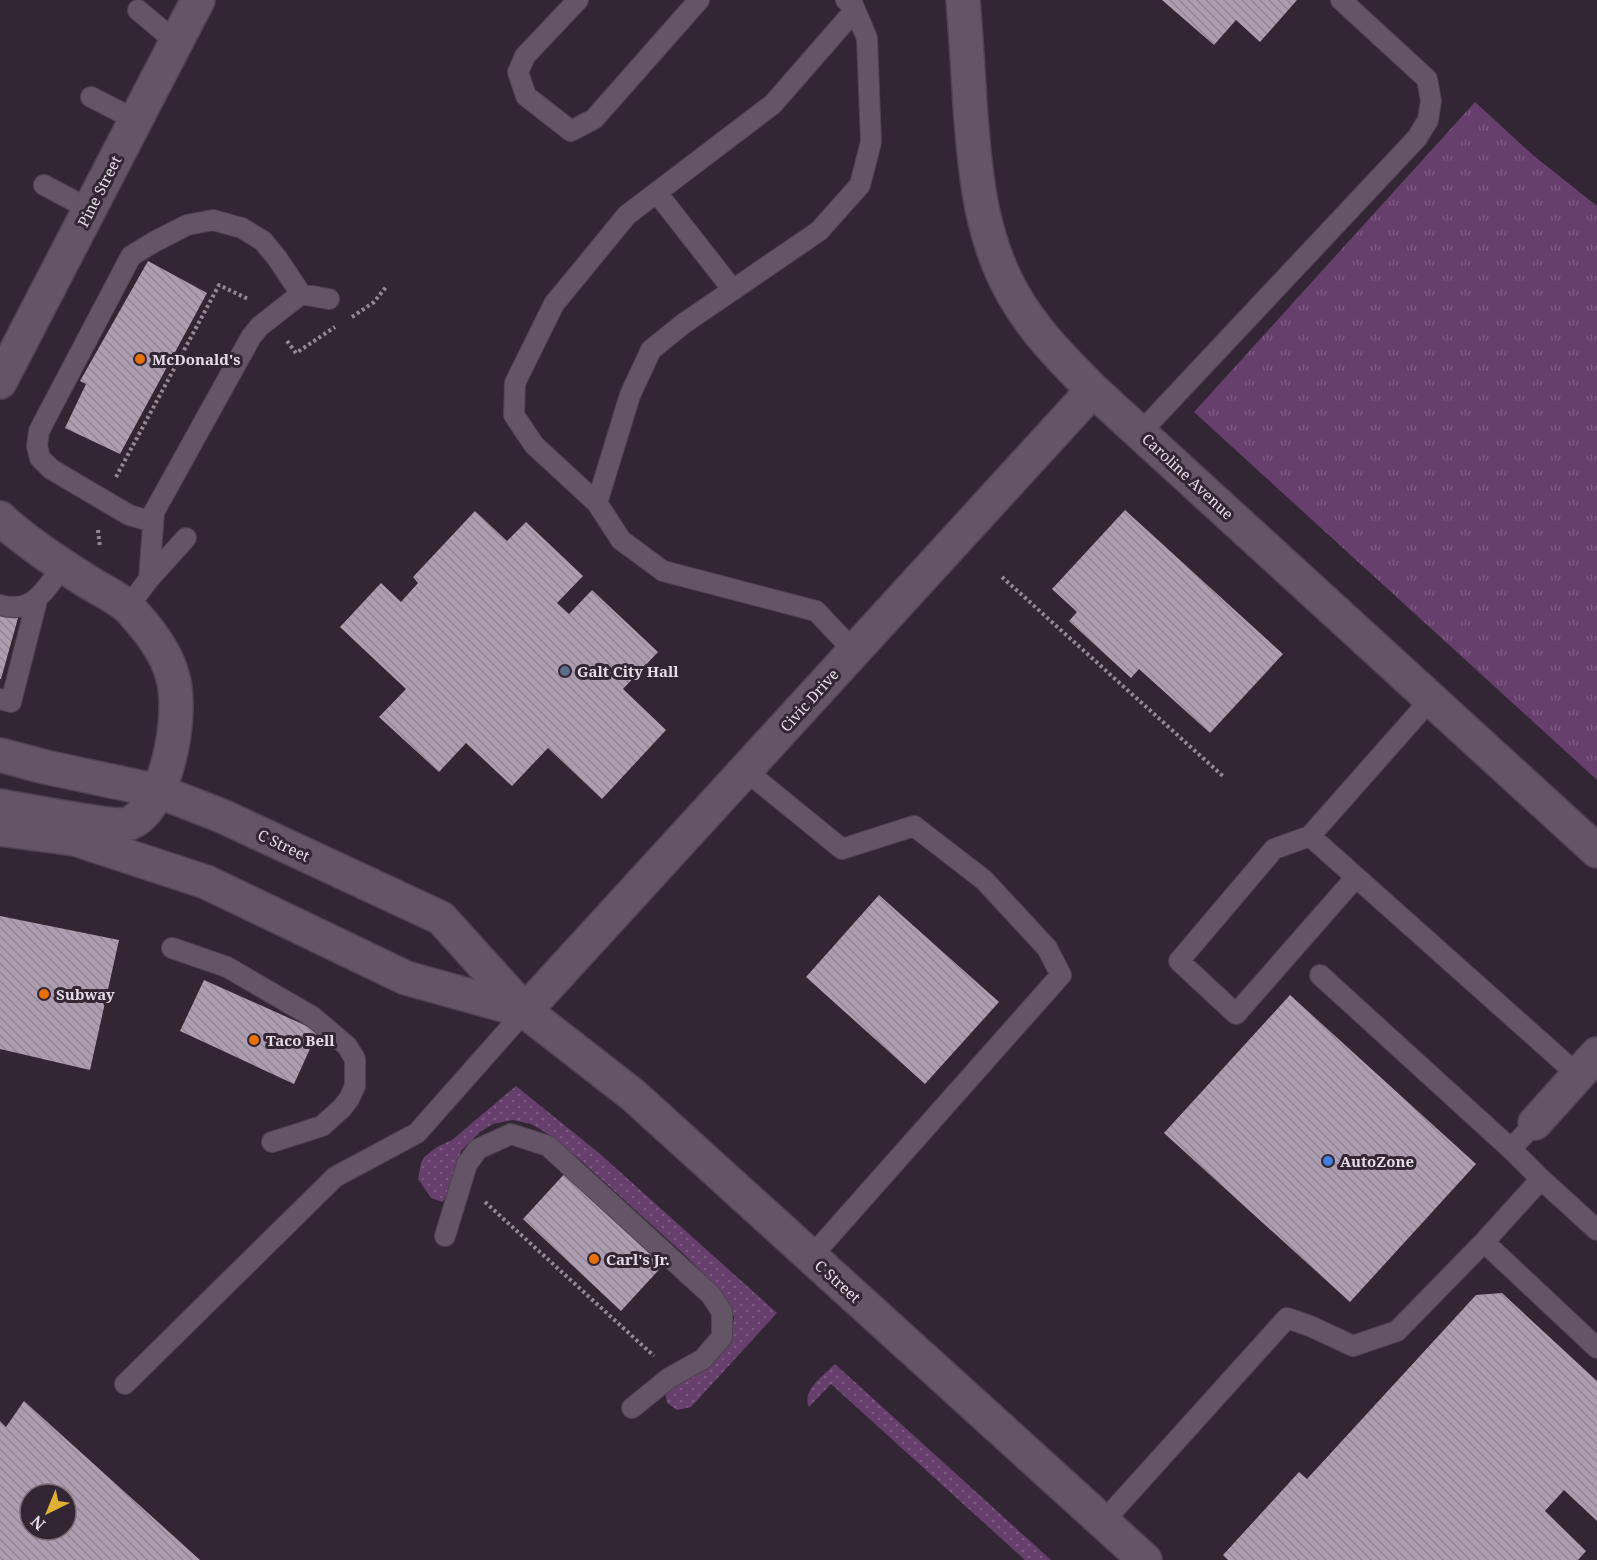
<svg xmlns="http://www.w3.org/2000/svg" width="1597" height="1560" font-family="'Noto Serif',serif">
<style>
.grass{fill:url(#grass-dots)}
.park{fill:url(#park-tufts)}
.building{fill:url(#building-back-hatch);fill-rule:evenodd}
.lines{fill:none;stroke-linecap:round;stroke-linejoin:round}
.lane-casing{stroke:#4e4350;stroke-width:22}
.street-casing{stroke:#4e4350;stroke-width:36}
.secondary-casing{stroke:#4e4350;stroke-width:36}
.path{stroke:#938894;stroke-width:4;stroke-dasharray:3 3;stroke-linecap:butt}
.lane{stroke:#635466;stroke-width:20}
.street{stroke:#635466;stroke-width:33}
.secondary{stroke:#635466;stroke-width:33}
.food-dot{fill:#e8710a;stroke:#322534;stroke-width:2}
.service-dot{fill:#5c6f8a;stroke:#322534;stroke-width:2}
.shop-dot{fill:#3f7fe0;stroke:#322534;stroke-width:2}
.labels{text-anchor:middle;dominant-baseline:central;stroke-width:6;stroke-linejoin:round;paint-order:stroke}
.street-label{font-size:15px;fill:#e5dce6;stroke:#322534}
.poi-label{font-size:15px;font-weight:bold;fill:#e5dce6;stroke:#322534;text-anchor:start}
</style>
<defs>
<pattern id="grass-dots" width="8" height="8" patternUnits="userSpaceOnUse" patternTransform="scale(1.5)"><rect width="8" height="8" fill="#673f6d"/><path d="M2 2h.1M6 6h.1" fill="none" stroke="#7d5a82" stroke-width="1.8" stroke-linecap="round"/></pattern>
<pattern id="park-tufts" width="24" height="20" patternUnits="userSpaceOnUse" patternTransform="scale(1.5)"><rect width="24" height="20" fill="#673f6d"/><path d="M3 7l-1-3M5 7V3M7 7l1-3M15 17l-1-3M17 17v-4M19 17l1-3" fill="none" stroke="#7d5a82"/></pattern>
<pattern id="building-back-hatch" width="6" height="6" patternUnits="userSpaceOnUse" patternTransform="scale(1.5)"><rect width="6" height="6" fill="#ad9db0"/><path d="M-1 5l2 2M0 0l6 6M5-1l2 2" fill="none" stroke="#938695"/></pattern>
</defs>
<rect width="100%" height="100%" fill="#322534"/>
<!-- grass -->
<path class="grass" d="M 516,1086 L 599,1153 L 777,1313 L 691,1407 L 677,1410 L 667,1403 L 665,1393 L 672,1385 L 702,1372 L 712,1365 L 731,1339 L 734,1317 L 723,1294 L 686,1256 L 578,1158 L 545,1132 L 531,1124 L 513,1120 L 493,1124 L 480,1132 L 461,1151 L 446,1198 L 442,1202 L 431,1198 L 418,1179 L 421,1163 L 424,1157 L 437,1147 L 452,1140 Z
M 835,1364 L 1051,1560 L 1025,1560 L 831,1384 L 809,1407 C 801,1391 824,1375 835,1364 Z"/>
<!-- park -->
<path class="park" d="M 1475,102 L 1534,156 L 1597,206 L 1597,780 L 1194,412 Z"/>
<!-- building -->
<path class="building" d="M 1162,0 L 1297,0 L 1260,42 L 1236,20 L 1214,45 Z
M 148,261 L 207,293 L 120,454 L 65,428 L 86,384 L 80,381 Z
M 1125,510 L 1283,654 L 1210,733 L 1139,669 L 1131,678 L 1069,621 L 1077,612 L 1052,589 Z
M 475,511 L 507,541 L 526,522 L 583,576 L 557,603 L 569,614 L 592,590 L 658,652 L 623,689 L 666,730 L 602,799 L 548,748 L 512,786 L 466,743 L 439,772 L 379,717 L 406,689 L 340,627 L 381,583 L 401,602 L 418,583 L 413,577 Z
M 0,613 L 18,618 L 1,679 L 0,679 Z
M 879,895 L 999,1002 L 925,1084 L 806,977 Z
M 0,916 L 119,940 L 90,1070 L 0,1049 Z
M 204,980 L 318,1031 L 294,1084 L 180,1031 Z
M 1290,995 L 1476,1164 L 1350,1302 L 1164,1133 Z
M 567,1171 L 666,1262 L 621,1311 L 523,1219 Z
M 1502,1293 L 1597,1381 L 1597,1521 L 1564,1490 L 1545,1511 L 1586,1551 L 1578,1560 L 1228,1560 L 1223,1555 L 1299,1472 L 1307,1479 L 1476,1295 Z
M 24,1401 L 158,1522 L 200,1560 L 0,1560 L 0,1421 L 6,1427 ZM 30,1494 L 66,1494 L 66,1530 L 30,1530 Z"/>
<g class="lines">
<defs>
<path id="lane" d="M 578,0 L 525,56 L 518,72 L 526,96 L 571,131 L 594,119 L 699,0
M 846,0 L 853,5 L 867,38 L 871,142 L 860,185 L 819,231 L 683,324 L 651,350 L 630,395 L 597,503 L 621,540 L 663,571 L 816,611 L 854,651
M 138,10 L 176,42
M 91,97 L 136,120
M 44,185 L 89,209
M 657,193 L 733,290
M 1140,433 L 1417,138 L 1428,120 L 1431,101 L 1427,79 L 1341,0
M 597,503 L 534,445 L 514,415 L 515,383 L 554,304 L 627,215 L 773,104 L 855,10
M 153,522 L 129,515 L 51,469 L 40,458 L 37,446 L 39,431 L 131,256 L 154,242 L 187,225 L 213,220 L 242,228 L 263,241 L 277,258 L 301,294
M 149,579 L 154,512 L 251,337 L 260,326 L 301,294 L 329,299
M 0,605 C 34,615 45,589 63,566
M 128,607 L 149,579 L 186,538
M 0,699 L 11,702 L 37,600
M 1431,699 L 1310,836 L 1578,1075
M 745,770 L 842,849 L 914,826 L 984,880 L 1047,948 L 1061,975 L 811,1257
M 1310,836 L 1274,849 L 1179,961 L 1236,1014 L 1356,877
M 172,948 L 227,967 L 313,1017 L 347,1046 L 355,1059 L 355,1086 L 349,1099 L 342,1108 L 322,1126 L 272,1142
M 1320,975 L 1511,1149 L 1535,1123
M 1541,1179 L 1597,1230
M 445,1236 L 467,1164 L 478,1149 L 511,1134 L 548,1146 L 711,1295 L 722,1312 L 722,1337 L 703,1359 L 669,1378 L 632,1408
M 1484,1242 L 1597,1348
M 125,1384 L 335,1177 L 417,1133 L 525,1011
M 1103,1522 L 1287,1318 L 1310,1326 L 1353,1346 L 1397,1331 L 1484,1242 L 1541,1179 L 1511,1149"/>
<path id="street" d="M 963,0 C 966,35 968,70 970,105 C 975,176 981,246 1021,307 C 1041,338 1067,364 1093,390 L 1597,851
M 0,382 L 198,0
M 0,518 C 27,543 57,562 88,582 C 101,590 119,598 130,609 C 147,628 167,652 173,678 C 183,714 168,806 130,823 C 116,829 21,809 0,806
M 525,1011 L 1093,390
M 1535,1123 L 1597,1054"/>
<path id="secondary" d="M 0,755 L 45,767 L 158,791 L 222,816 L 441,918 L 525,1011 L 633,1095 L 1145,1560
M 0,829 L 75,839 L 206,882 L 406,978 L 525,1011"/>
</defs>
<!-- lane casing -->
<use href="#lane" class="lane-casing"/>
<!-- street casing -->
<use href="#street" class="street-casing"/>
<!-- secondary casing -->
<use href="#secondary" class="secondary-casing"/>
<!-- path -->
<path class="path" d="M 352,317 L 374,302 L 386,287
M 287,341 L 296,353 L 335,327
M 116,477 L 219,285 L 248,299
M 98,530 L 100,547
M 1002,577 L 1224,777
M 485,1202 L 654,1356"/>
<!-- lane -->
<use href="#lane" class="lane"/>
<!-- street -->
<use href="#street" class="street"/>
<!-- secondary -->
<use href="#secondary" class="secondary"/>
</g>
<!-- markers -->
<g class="food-dot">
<circle cx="140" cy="359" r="6"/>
<circle cx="44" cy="994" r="6"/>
<circle cx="254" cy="1040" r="6"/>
<circle cx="594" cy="1259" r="6"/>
</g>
<circle class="service-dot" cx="565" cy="671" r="6"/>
<circle class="shop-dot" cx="1328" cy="1161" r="6"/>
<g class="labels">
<!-- street labels -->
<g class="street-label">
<text transform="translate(99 191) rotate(-63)">Pine Street</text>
<text transform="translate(1188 476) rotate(43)">Caroline Avenue</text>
<text transform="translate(809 700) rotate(-48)">Civic Drive</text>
<text transform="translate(284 845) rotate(25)">C Street</text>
<text transform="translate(838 1281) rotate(42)">C Street</text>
</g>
<!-- poi labels -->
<g class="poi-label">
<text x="152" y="359">McDonald's</text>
<text x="577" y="671">Galt City Hall</text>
<text x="56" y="994">Subway</text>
<text x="266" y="1040">Taco Bell</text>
<text x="1340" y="1161">AutoZone</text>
<text x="606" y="1259">Carl's Jr.</text>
</g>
</g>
<!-- north arrow -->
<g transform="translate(48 1512) rotate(223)"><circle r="28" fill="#322534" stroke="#7a6e7b" stroke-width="1.5"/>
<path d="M0-4.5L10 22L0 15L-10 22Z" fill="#dfb033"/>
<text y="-9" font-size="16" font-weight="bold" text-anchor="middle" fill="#e5dce6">N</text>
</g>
</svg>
